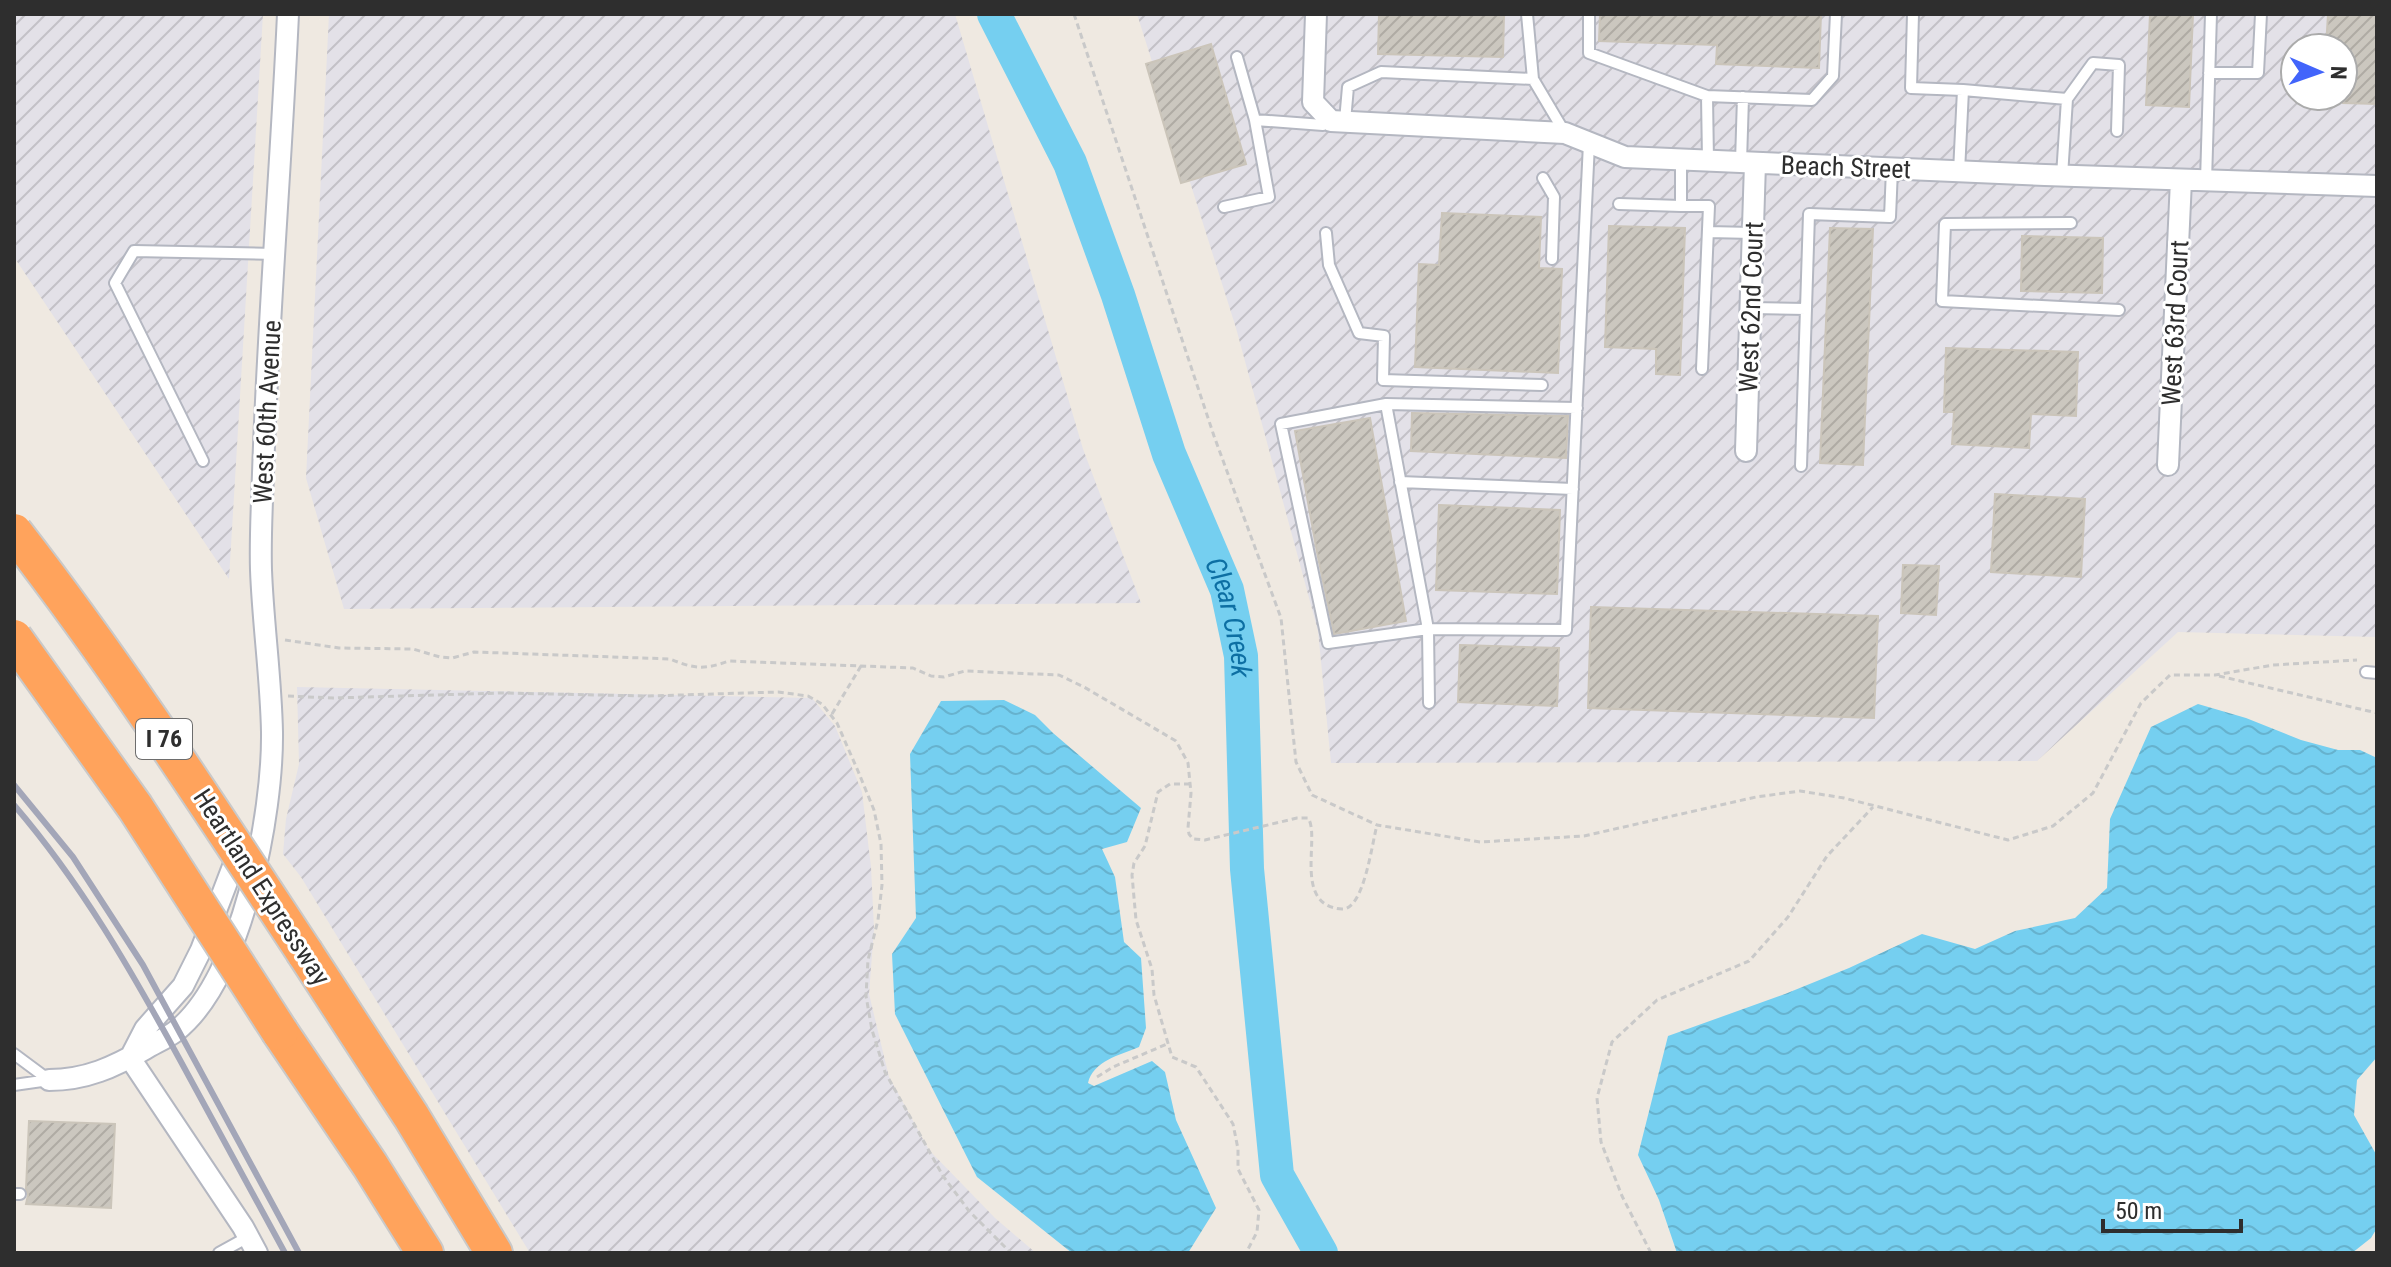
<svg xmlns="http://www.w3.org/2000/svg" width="2391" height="1267" font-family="'Roboto Condensed',sans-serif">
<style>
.industrial{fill:url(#industrial-furrows);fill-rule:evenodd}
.water{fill:url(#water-waves)}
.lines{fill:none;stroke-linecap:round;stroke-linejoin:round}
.river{stroke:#75cff0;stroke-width:34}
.building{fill:url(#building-hatch);stroke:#cbc5ba;stroke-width:2}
.service-casing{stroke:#b4b7c1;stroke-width:14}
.minor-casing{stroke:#b4b7c1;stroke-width:24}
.motorway-casing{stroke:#c9c9c9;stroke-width:40}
.path{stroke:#c9c9c9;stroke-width:3;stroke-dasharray:6 4;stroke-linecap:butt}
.service{stroke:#fff;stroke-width:10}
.minor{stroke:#fff;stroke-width:20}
.motorway{stroke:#ffa35c;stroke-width:36}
.rail{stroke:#a3a6b8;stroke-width:6}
.motorway-bridge-casing{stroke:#c9c9c9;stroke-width:40;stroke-linecap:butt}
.motorway-bridge{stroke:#ffa35c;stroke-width:36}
.labels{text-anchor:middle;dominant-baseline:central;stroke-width:6;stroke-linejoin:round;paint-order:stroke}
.shield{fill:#fff;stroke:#6d6d6d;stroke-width:2}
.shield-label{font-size:24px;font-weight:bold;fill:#2e2e2e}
.street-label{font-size:26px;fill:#2e2e2e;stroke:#fff}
.water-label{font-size:28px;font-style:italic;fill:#0d6fa3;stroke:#fff}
</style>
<defs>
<pattern id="industrial-furrows" width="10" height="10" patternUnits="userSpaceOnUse" patternTransform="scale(2)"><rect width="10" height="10" fill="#e3e1e8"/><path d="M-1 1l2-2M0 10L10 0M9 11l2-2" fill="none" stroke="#c3c1c7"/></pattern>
<pattern id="water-waves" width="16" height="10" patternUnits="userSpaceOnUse" patternTransform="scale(2)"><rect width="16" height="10" fill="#75cff0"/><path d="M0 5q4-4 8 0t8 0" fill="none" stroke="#66b2ce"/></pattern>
<pattern id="building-hatch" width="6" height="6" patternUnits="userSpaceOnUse" patternTransform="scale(2)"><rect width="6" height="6" fill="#cbc7bf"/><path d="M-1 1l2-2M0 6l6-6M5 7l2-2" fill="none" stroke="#afaba4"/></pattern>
</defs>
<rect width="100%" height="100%" fill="#efe9e1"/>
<!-- industrial -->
<path class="industrial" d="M 14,14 L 263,14 L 229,579 L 14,257 Z
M 329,14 L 955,14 L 1083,449 L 1141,603 L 344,609 L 306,478 Z
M 1137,14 L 2377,14 L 2377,637 L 2178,632 L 2037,761 L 1331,763 L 1318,631 L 1236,328 ZM 2295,48 L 2343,48 L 2343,96 L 2295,96 Z
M 297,687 L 812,698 L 835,726 L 862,792 L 871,867 L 874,929 L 869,994 L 889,1077 L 929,1150 L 995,1218 L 1036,1253 L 530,1253 L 301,877 L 283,854 L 286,819 L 299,764 Z"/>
<!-- water -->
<path class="water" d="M 1004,700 L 1035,715 L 1053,733 L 1141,808 L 1127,842 L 1102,849 L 1115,877 L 1124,942 L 1141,958 L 1146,1028 L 1139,1047 C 1120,1055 1093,1061 1088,1083 L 1094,1086 L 1152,1061 L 1165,1072 L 1176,1120 L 1216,1208 L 1188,1253 L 1072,1253 L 977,1177 L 895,1014 L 892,954 L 916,918 L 910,754 L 941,701 Z
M 2198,704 L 2246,718 L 2301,740 L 2338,750 L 2360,750 L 2377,758 L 2377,1057 L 2357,1080 L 2354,1115 L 2377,1156 L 2377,1228 L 2371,1238 L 2352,1253 L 1677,1253 L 1659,1200 L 1638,1155 L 1668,1036 L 1785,994 L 1849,968 L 1922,934 L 1975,949 L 2015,931 L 2075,918 L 2107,888 L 2110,819 L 2151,727 Z"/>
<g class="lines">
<!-- river -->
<path class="river" id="s1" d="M 994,14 L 1070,163 L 1118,295 L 1169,454 L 1227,590 L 1241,656 L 1247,869 L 1277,1175 L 1321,1253"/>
</g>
<!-- building -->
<path class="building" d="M 1379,14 L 1504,14 L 1503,57 L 1378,54 Z
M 1600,14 L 1821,14 L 1819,68 L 1716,64 L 1717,45 L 1599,41 Z
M 2150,14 L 2193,14 L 2189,107 L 2146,105 Z
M 2328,14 L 2377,14 L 2377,104 L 2343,103 L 2343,48 L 2326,48 Z
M 1211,44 L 1246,164 L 1181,183 L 1146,64 Z
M 1442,213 L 1541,217 L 1539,268 L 1562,269 L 1558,373 L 1415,367 L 1419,264 L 1439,265 Z
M 1609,226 L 1685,228 L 1680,375 L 1656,374 L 1656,349 L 1605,347 Z
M 1830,228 L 1873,229 L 1863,465 L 1820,463 Z
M 2022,236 L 2103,238 L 2102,293 L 2021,291 Z
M 1946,348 L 2078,352 L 2076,416 L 2031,414 L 2029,448 L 1952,444 L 1954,412 L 1944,412 Z
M 1412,413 L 1568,416 L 1566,458 L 1411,451 Z
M 1370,418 L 1406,621 L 1334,634 L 1317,552 L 1295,431 Z
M 1995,494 L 2085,499 L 2081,577 L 1991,572 Z
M 1439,505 L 1560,510 L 1557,594 L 1436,590 Z
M 1903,565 L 1939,566 L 1936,615 L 1901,613 Z
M 1591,607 L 1878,616 L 1874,718 L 1588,708 Z
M 1460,645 L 1559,648 L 1557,706 L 1458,702 Z
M 29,1121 L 115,1124 L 111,1208 L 26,1204 L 28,1195 L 26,1189 Z"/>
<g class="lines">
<defs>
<path id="service" d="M 1527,14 L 1533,79
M 1589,14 L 1589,53 L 1707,96 L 1812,100 L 1833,76 L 1836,14
M 1913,14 L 1911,88 L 1963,90
M 1237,57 L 1255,120 L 1323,125
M 2209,73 L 2258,73 L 2261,14
M 1707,96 L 1708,161
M 2067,99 L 2093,63 L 2119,65 L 2117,131
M 1345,121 L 1348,87 L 1381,72 L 1533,79 L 1565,133
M 1681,159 L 1681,206 L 1709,206 L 1702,369
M 1741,162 L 1743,97
M 1959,172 L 1963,90 L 2067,99 L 2062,176
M 1543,178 L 1554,197 L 1552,259
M 2206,181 L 2211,14
M 1619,204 L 1681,206
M 1224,207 L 1269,197 L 1255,120
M 2071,223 L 1945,224 L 1942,301 L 2119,310
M 1708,232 L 1753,233
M 1326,233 L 1329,265 L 1359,333 L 1384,336 L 1383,380 L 1542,385
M 1751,308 L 1806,309
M 1386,404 L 1281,424 L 1328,643 L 1428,629 L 1429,703
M 1577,408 L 1386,404 L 1428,629 L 1566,630 L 1589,143
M 203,461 L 115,283 L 134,251 L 275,254
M 1801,466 L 1809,214 L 1890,217 L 1892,169
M 1400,482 L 1573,489
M 2366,672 L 2377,673
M 14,1054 L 49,1080
M 14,1085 L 49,1080
M 14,1194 L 20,1194
M 219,1253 L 248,1237"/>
<path id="minor" d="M 1316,14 L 1313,102 L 1331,121 L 1565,133 L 1625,157 L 2045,175 L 2377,186
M 1746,451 L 1755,163
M 2168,465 L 2181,180
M 130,1058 L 145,1029 L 183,986 L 201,950 L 240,848
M 130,1058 L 243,1227 L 257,1253
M 49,1080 C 86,1080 114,1067 145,1049 C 155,1043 167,1038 176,1031 C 243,978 273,813 272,732 C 271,678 263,624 261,570 C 260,537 262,505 263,473 C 268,320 281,167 288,14"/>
<path id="motorway" d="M 305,953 L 411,1116 L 494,1253
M 280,1032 L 370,1165 L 425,1253"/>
</defs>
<!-- service casing -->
<use href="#service" class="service-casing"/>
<!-- minor casing -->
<use href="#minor" class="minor-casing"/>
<!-- motorway casing -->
<use href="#motorway" class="motorway-casing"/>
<!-- path -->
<path class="path" d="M 1074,14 L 1214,436 L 1281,618 L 1296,762 L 1312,795 L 1377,825 L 1480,842 L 1584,836 L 1756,797 L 1800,791 L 1844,798 L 2008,840 L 2053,826 L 2093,793 L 2141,703 L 2170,675 L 2215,675 L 2273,665 L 2357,660
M 285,640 L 339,648 L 413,649 L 440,657 L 452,658 L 474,652 L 670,659 C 695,669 703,670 729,661 L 913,668 L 931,676 L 944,677 L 965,671 L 1059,675 L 1084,687 L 1176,741 L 1188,763 L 1191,793 L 1188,828 L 1189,834 L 1193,839 L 1205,840 L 1297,818 L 1308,818 C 1321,836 1292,906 1342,909 C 1364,910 1372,843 1377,825
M 2219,676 L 2377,713
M 288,696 L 333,698 L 502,693 L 648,696 L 778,692 L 808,696 L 822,704 L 837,723 L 858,771 L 874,810 L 881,844 L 882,885 L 878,920 L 868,960 L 866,996 L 872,1030 L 885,1072 L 943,1176 L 969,1211 L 1011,1253
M 832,714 L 861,666
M 1190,784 L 1170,784 L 1158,792 L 1145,846 L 1134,863 L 1132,875 L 1136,920 L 1152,969 L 1154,995 L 1172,1057 L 1196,1067 L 1233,1124 L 1238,1149 L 1238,1169 L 1259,1210 L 1257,1232 L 1246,1253
M 1097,1077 L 1113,1067 L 1167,1044
M 1651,1253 L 1622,1196 L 1601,1142 L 1597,1098 L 1612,1042 L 1657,1000 L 1749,961 L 1788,917 L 1827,856 L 1873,807"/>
<!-- service -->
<use href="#service" class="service"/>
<!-- minor -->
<use href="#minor" class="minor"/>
<!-- motorway -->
<use href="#motorway" class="motorway"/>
<!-- rail -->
<path class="rail" d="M 14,785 L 73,857 L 143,965 L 299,1253
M 14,805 C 81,883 131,970 180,1060 C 215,1124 250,1189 285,1253"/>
<defs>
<path id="motorway-bridge" d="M 14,532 C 119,667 211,810 305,953
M 14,638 L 135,807 L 280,1032"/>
</defs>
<!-- motorway-bridge casing -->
<use href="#motorway-bridge" class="motorway-bridge-casing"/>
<!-- motorway-bridge -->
<use href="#motorway-bridge" class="motorway-bridge"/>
</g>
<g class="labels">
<!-- shield labels -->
<rect class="shield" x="136" y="719" width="56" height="40" rx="6"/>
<g class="shield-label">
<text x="164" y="739">I 76</text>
</g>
<!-- street labels -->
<g class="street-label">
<text transform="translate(1846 167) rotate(2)">Beach Street</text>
<text transform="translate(1751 307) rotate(-88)">West 62nd Court</text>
<text transform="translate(2175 323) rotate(-87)">West 63rd Court</text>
<text transform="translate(267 412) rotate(-87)">West 60th Avenue</text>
<text transform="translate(262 887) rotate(57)">Heartland Expressway</text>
</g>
<!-- water labels -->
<g class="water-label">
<text stroke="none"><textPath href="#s1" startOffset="650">Clear Creek</textPath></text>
</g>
</g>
<!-- border -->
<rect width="2391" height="1267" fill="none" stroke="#2e2e2e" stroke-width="32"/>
<!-- north arrow -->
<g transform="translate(2319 72) rotate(92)"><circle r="38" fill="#ffffff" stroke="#ababab" stroke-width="2"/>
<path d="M0-6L14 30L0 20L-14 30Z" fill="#4264fb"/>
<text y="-12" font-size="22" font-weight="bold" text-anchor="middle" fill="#2e2e2e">N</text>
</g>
<!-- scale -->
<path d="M2103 1219v12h138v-12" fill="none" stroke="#2e2e2e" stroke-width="4"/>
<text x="2115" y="1219" font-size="24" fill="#2e2e2e" stroke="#ffffff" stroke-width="6" paint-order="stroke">50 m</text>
</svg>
